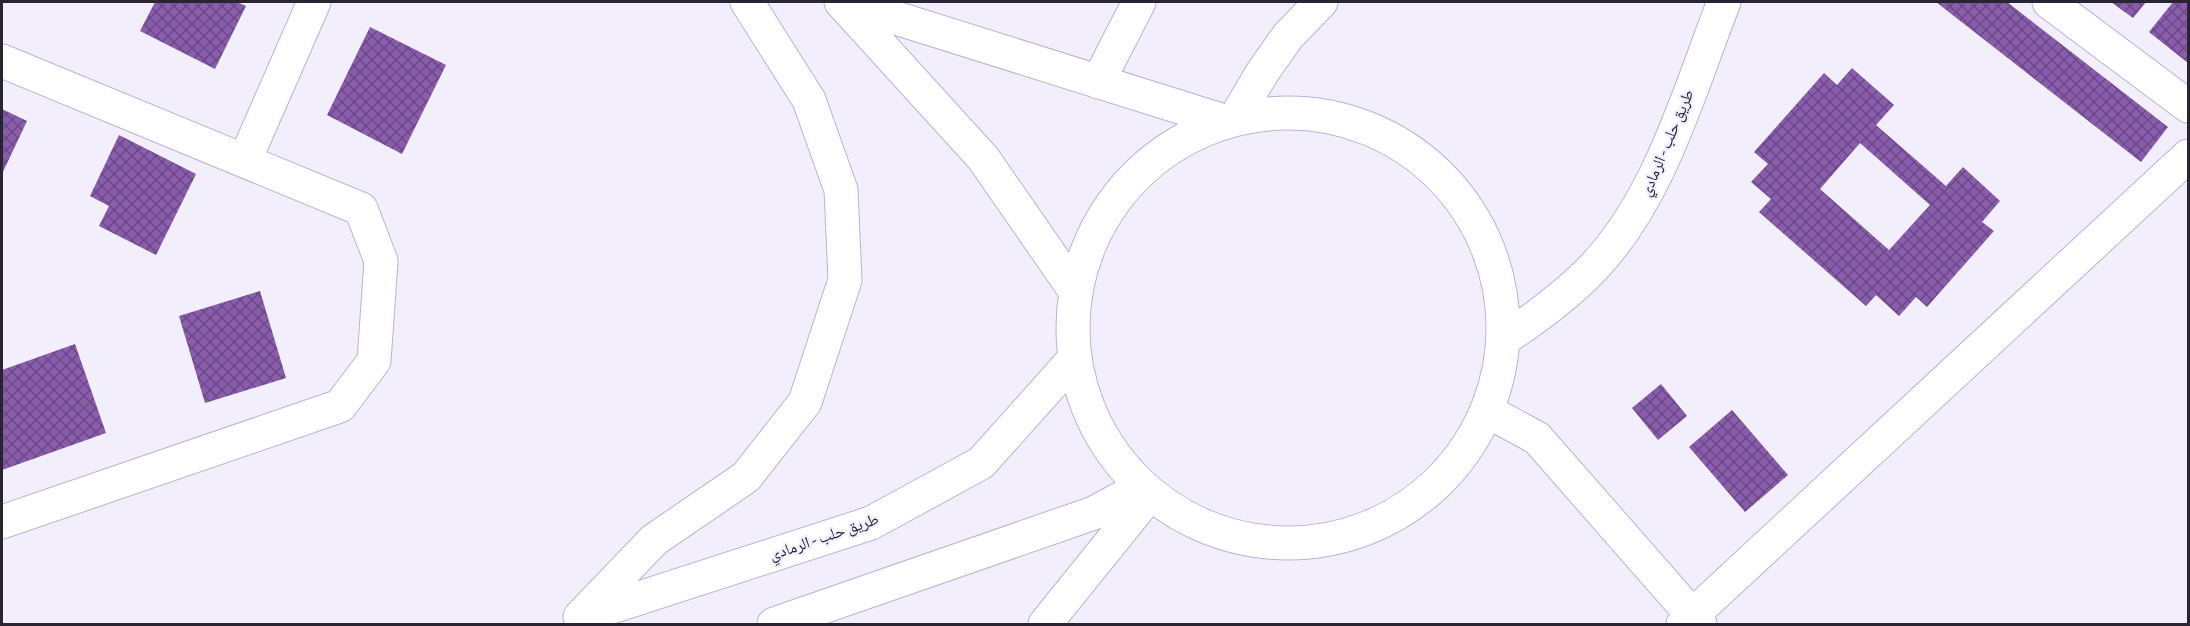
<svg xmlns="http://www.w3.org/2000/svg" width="2190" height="626" font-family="'Alegreya Sans','Noto Naskh Arabic',sans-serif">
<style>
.building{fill:url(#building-cross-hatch);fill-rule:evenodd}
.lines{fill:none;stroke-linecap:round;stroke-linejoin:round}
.street-casing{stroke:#bdb1d3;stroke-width:35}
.secondary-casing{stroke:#bdb1d3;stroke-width:35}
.highway-casing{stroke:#bdb1d3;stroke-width:35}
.street{stroke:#fff;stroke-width:33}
.secondary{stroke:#fff;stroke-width:33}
.highway{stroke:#fff;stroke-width:33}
.labels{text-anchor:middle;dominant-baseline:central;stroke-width:4.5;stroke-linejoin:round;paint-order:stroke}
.street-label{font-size:16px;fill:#292431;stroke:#f3eefc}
</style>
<defs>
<pattern id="building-cross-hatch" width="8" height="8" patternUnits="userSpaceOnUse" patternTransform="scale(1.5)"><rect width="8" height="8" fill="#8a5dac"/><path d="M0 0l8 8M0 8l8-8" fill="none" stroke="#6a4885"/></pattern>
</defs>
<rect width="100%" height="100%" fill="#f3eefc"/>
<!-- building -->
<path class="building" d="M 155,2 L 237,2 L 246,6 L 215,69 L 140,31 Z
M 1936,2 L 2007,2 L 2168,127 L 2141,162 Z
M 2111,2 L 2146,2 L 2133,18 Z
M 2173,2 L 2188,2 L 2188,63 L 2149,32 Z
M 370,27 L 446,65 L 402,154 L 327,115 Z
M 1852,68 L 1894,105 L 1876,125 L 1946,186 L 1963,167 L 2000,201 L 1982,222 L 1994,231 L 1927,307 L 1916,297 L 1899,316 L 1876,295 L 1866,306 L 1759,212 L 1771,199 L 1751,182 L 1768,164 L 1754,152 L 1824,73 L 1837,85 ZM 1860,143 L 1930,205 L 1889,250 L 1820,189 Z
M 2,109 L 27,121 L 2,174 Z
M 119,135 L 196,174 L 156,255 L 99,226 L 109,206 L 90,196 Z
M 260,291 L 286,378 L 205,403 L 179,316 Z
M 75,344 L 106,433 L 2,470 L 2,370 Z
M 1661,384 L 1687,416 L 1658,440 L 1632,408 Z
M 1732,410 L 1788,475 L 1745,512 L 1689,447 Z"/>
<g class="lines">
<defs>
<path id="street" d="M 841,2 L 983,158 L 1076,292
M 845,2 L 1224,121
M 2049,2 L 2188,106
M 2,61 L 361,209 L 381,261 L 374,361 L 340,406 L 2,522
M 1098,82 L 1139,2
M 245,160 L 314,2
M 1487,411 L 1537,438 L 1700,624
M 1683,624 L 2188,156"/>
<path id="secondary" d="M 1045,624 L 1150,494"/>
<path id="highway" d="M1073 328a215 215 0 1 1 430 0a215 215 0 1 1-430 0Z
M 1236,117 L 1262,73 L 1288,36 L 1321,2
M 1504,339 C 1536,318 1566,296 1593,268 C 1660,198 1689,91 1724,2
M 584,616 L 871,523 L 981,463 L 1075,358
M 580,617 L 654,540 L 746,477 L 805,402 L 845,280 L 841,190 L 809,100 L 747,2
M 774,624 L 1094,513 L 1142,487"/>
</defs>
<!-- street casing -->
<use href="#street" class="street-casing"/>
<!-- secondary casing -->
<use href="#secondary" class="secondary-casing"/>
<!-- highway casing -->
<use href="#highway" class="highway-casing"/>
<!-- street -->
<use href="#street" class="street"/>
<!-- secondary -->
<use href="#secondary" class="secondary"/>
<!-- highway -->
<use href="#highway" class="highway"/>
</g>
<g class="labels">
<!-- street labels -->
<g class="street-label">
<text transform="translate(1667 143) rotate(-67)">طريق حلب - الرمادي</text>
<text transform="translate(824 537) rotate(-19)">طريق حلب - الرمادي</text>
</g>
</g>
<!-- border -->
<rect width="2190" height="626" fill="none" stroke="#292431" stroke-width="6"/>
</svg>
